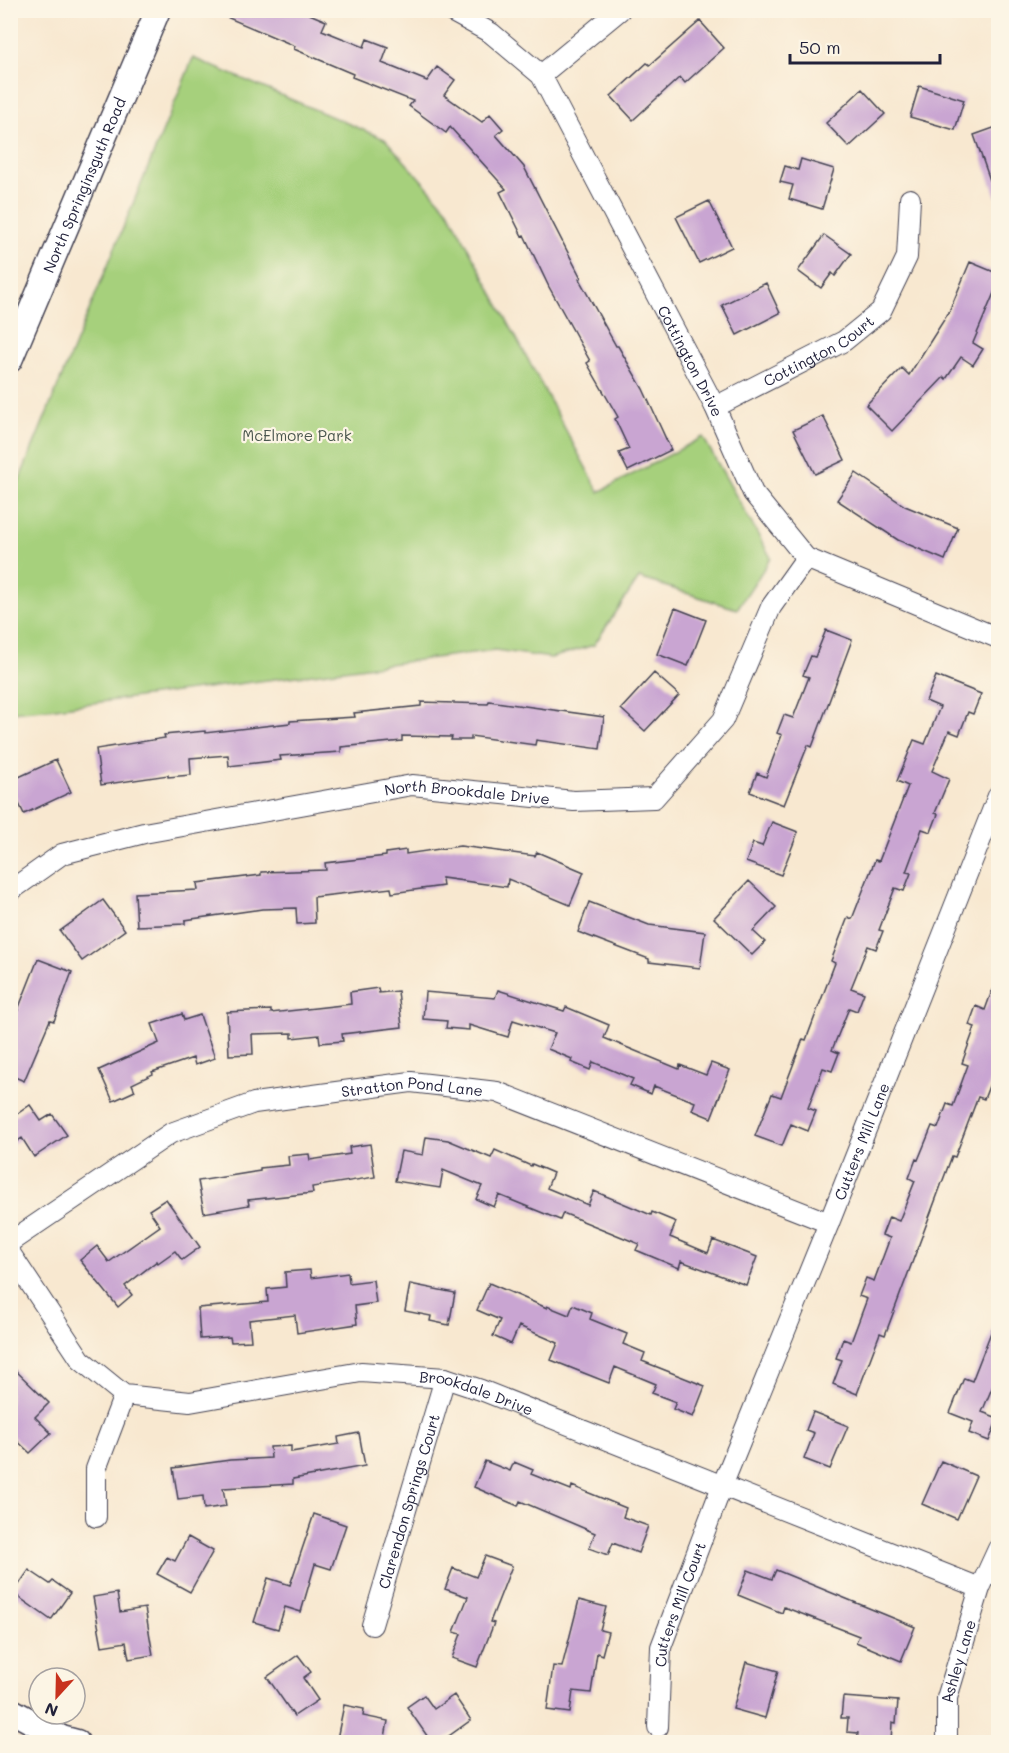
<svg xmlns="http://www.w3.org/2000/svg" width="1009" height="1753" font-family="Mali,sans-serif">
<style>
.green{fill:#a6d07b;stroke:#64795b;stroke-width:1.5}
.building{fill:#c9a5d2}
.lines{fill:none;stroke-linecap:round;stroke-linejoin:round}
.minor-casing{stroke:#424051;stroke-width:22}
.tertiary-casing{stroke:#424051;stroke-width:27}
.minor{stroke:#fff;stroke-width:20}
.tertiary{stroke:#fff;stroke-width:24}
.labels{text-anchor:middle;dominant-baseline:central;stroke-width:4.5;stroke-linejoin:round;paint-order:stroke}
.street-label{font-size:15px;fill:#22223b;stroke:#fcf5e5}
.park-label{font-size:15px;fill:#4a564e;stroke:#fcf5e5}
</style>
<rect width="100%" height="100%" fill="#fcf5e5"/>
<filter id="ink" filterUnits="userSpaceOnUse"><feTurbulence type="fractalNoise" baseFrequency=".0167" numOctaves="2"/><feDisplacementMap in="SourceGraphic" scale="12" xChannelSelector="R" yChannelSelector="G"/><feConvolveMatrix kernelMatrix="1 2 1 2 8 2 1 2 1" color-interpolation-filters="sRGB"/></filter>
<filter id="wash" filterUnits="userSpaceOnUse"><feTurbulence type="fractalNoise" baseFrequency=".008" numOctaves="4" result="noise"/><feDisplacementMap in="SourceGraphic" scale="24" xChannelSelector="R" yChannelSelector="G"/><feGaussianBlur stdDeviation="1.35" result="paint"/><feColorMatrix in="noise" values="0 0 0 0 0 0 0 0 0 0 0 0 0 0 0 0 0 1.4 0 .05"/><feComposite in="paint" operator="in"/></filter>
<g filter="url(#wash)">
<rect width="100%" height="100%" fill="#f8e8d0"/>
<!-- green -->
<path class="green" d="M 193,58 L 385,139 L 448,210 L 599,492 L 703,437 L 771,558 L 737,609 L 639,578 L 594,645 L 551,658 L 495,650 L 55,708 L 11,712 L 11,500 Z"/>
<g id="blocks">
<!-- building -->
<path class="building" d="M 210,10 L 300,10 L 326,21 L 322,30 L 364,47 L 367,39 L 388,47 L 382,63 L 427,81 L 437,67 L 455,80 L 444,95 L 482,122 L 490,114 L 503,129 L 496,135 L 524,167 L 581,278 L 579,279 L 616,346 L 618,346 L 643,389 L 671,450 L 628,471 L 619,453 L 629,449 L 615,419 L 618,417 L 587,363 L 590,361 L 549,287 L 524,235 L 522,236 L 500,192 L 506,189 L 450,127 L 446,133 L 409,106 L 413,101 L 352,77 L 353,74 L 294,49 L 295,46 Z
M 700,21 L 724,48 L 685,83 L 680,77 L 633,120 L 611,96 L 647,63 L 650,65 Z
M 919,86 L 964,100 L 955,130 L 910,117 Z
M 862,89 L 885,114 L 849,147 L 826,123 Z
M 999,126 L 999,196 L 996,197 L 974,135 Z
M 801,159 L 834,169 L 822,209 L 789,199 L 793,185 L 780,182 L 785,166 L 798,170 Z
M 709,201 L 732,247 L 699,263 L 676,217 Z
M 824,235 L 851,254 L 835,276 L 832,273 L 821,288 L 798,271 Z
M 970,262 L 999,274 L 999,281 L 973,343 L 983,349 L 973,365 L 961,357 L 946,379 L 944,377 L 892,431 L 866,405 L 902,368 L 909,375 L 949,312 Z
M 766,283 L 780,313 L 737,335 L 722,305 Z
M 823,416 L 845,460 L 815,474 L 793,430 Z
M 856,473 L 905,506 L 958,528 L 945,560 L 898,540 L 837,500 Z
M 675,608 L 706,620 L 688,666 L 657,654 Z
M 826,630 L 852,640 L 812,747 L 808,745 L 784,805 L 750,792 L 757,773 L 766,777 L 782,735 L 777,733 L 784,715 L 793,718 L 809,677 L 803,675 L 811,656 L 815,657 Z
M 654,673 L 679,695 L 645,731 L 621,709 Z
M 936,676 L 981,694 L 973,714 L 968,712 L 959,735 L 949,731 L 932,771 L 949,779 L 935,813 L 938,814 L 931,832 L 922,829 L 906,872 L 911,873 L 904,891 L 895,888 L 879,930 L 883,931 L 876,949 L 868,946 L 851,988 L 864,993 L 857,1011 L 849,1008 L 832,1050 L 839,1053 L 832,1071 L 823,1068 L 808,1108 L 816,1111 L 808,1131 L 791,1124 L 782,1146 L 755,1136 L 772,1094 L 781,1097 L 803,1039 L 806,1040 L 835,963 L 831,961 L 848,917 L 852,919 L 875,860 L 879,861 L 908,786 L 897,781 L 914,740 L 925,744 L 940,707 L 926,701 Z
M 489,701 L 604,717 L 600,749 L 536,740 L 535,745 L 471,736 L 471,740 L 451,740 L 452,737 L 402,736 L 402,741 L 341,747 L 341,752 L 280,756 L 281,760 L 229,766 L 228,755 L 190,758 L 191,775 L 168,777 L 168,775 L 101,785 L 96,749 L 165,738 L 164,735 L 205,731 L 205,733 L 290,723 L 290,721 L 355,717 L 354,713 L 421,706 L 421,702 L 488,704 Z
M 56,760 L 71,792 L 24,814 L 10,785 L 10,781 Z
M 772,822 L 798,832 L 781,875 L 746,862 L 753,843 L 762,846 Z
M 460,846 L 535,856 L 537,852 L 584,872 L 570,905 L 508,879 L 507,887 L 442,878 L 443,886 L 392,893 L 391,888 L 314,897 L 315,923 L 297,924 L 296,908 L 262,909 L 185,920 L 185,924 L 137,926 L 135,893 L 198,890 L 197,883 L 261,875 L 261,872 L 326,870 L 325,863 L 386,856 L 386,853 L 406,850 L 406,854 Z
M 749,881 L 776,907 L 753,931 L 765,942 L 752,955 L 714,918 Z
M 103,900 L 125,930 L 82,961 L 60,931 Z
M 589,902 L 649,925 L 705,932 L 700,968 L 649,962 L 649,959 L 578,932 Z
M 38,959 L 72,972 L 54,1021 L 50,1020 L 24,1081 L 10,1075 L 10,1030 Z
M 997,977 L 999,977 L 999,1060 L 984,1099 L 978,1097 L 955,1157 L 952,1156 L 885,1335 L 880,1333 L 857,1394 L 833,1384 L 842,1360 L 836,1358 L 843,1339 L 851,1342 L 867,1299 L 859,1296 L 866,1278 L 874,1281 L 890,1238 L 882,1235 L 889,1217 L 899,1221 L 915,1181 L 909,1178 L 916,1159 L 918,1160 L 932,1126 L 938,1128 L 947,1104 L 953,1106 L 968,1065 L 962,1063 L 975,1027 L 969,1025 L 976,1006 L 985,1010 Z
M 378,988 L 379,993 L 398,991 L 402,1027 L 342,1034 L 343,1041 L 320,1043 L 319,1035 L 292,1038 L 292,1033 L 252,1034 L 253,1054 L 229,1055 L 227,1012 L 271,1010 L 271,1013 L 351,1004 L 350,992 Z
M 498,990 L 564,1011 L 566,1007 L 609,1025 L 604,1038 L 679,1069 L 680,1065 L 706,1075 L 711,1063 L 730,1070 L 711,1118 L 692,1110 L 695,1102 L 654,1086 L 651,1094 L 630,1085 L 633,1079 L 593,1062 L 590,1070 L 571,1062 L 572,1059 L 548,1049 L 555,1033 L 513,1020 L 508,1037 L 469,1025 L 469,1030 L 446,1028 L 447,1021 L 423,1019 L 425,992 L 495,998 Z
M 182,1014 L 184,1020 L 200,1015 L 215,1058 L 195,1065 L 193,1058 L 152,1072 L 153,1074 L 132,1084 L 135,1091 L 113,1101 L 99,1070 L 159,1043 L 152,1024 Z
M 30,1105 L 41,1121 L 52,1114 L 67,1135 L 34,1157 L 22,1138 L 10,1146 L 10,1119 Z
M 426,1137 L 448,1140 L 491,1158 L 495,1150 L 531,1166 L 532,1164 L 553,1173 L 547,1188 L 588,1205 L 594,1191 L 651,1215 L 652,1212 L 676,1222 L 670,1237 L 708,1253 L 713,1240 L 757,1257 L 746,1285 L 681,1261 L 679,1268 L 636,1250 L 639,1244 L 563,1213 L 560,1220 L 499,1195 L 494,1207 L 476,1199 L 482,1186 L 443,1170 L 440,1188 L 395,1181 L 401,1151 L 423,1155 Z
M 370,1144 L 375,1177 L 312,1187 L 313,1193 L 248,1200 L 249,1205 L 204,1213 L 198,1181 L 260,1171 L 260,1168 L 289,1165 L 288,1156 L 309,1154 L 310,1160 L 350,1154 L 349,1147 Z
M 166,1199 L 200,1247 L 182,1260 L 175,1251 L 158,1263 L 157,1261 L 125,1286 L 132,1295 L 118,1307 L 80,1260 L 97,1246 L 109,1262 L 160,1226 L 149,1210 Z
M 310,1270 L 311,1278 L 348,1273 L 349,1283 L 373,1280 L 376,1303 L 355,1306 L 357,1324 L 297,1333 L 295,1315 L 249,1320 L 251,1341 L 231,1342 L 230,1337 L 200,1339 L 198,1308 L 268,1302 L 267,1289 L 286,1287 L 285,1272 Z
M 489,1283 L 547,1308 L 547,1306 L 569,1315 L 573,1305 L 592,1313 L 590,1319 L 627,1334 L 623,1344 L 645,1353 L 642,1361 L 705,1386 L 693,1417 L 673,1409 L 676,1402 L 652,1393 L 656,1384 L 615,1367 L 609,1383 L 551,1360 L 558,1343 L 519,1326 L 511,1344 L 493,1336 L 500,1320 L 477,1310 Z
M 410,1284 L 455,1293 L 449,1325 L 430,1321 L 431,1316 L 405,1311 Z
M 997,1317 L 999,1371 L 982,1412 L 998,1418 L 989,1441 L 969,1433 L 973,1422 L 950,1413 L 964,1378 L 972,1381 Z
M 10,1365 L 49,1403 L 35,1417 L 51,1433 L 30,1453 L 10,1434 Z
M 813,1412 L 848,1426 L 830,1469 L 804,1459 L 814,1433 L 806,1430 Z
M 359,1433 L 365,1466 L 293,1479 L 293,1484 L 223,1488 L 226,1506 L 204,1509 L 203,1496 L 178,1499 L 173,1468 L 230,1460 L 271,1458 L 270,1447 L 291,1446 L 291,1452 L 339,1444 L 338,1437 Z
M 485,1461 L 510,1471 L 514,1462 L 533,1470 L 531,1474 L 571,1490 L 572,1486 L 626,1508 L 623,1517 L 648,1526 L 638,1553 L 613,1543 L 608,1555 L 589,1548 L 595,1533 L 520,1501 L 518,1506 L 474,1487 Z
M 941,1461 L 976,1476 L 957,1519 L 922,1504 Z
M 314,1514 L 346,1525 L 331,1569 L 315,1564 L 301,1612 L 285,1607 L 278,1629 L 254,1622 L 268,1578 L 290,1585 Z
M 188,1537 L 213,1551 L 190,1592 L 157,1574 L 167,1557 L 175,1561 Z
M 485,1556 L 512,1566 L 490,1622 L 494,1623 L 477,1667 L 452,1658 L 461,1634 L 454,1632 L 468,1597 L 445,1589 L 453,1568 L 476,1577 Z
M 29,1570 L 50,1584 L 53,1581 L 70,1593 L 51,1620 L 13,1593 Z
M 748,1570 L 772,1579 L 776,1570 L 915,1627 L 901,1661 L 856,1642 L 859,1636 L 784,1607 L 782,1613 L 738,1595 Z
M 117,1593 L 120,1612 L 145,1608 L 153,1655 L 129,1659 L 126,1642 L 102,1646 L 93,1597 Z
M 579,1600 L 606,1607 L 600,1630 L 608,1632 L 602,1655 L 597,1653 L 591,1693 L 573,1691 L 570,1713 L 547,1710 L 553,1666 L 562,1667 Z
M 298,1655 L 311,1672 L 303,1678 L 318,1700 L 294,1716 L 267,1677 Z
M 746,1662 L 778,1671 L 765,1718 L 733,1709 Z
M 424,1695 L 434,1709 L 454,1695 L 471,1720 L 439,1743 L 432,1743 L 407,1707 Z
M 843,1697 L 898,1701 L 896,1723 L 892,1722 L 891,1743 L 857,1743 L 858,1733 L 847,1732 L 848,1718 L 841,1718 Z
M 344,1705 L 364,1709 L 363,1716 L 388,1721 L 384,1743 L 357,1743 L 337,1739 Z"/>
</g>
</g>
<g filter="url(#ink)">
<use href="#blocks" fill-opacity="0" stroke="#424051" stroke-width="1.5"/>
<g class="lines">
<defs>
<g id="minor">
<path id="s1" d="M 449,10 L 491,33 L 541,75 L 715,407 L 753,493 L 806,558 L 998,638"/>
<path d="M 541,75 L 620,10"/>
<path id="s2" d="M 715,407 L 844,341 L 881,311 L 907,257 L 910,199"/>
<path id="s3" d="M 10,891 L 62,854 L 144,833 L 412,785 L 574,801 L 654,798 L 723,720 L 771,607 L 806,558"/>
<path id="s4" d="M 10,1242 L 171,1133 L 254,1103 L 411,1082 L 497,1092 L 829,1223"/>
<path id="s5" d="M 10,1253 L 81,1360 L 124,1395 L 190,1402 L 361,1372 L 445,1378 L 481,1390 L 980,1588"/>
<path d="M 96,1517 L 96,1469 L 124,1395"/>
<path id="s6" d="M 372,1625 L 445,1378"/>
<path id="s7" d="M 658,1727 L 661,1647 L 722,1486 L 829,1223 L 998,796"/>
<path id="s8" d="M 947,1742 L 947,1698 L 980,1588 L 998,1549"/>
</g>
<g id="tertiary">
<path id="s9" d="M 10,360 L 158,10"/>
<path d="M 10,1710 L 62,1738 L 77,1742"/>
</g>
</defs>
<!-- minor casing -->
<use href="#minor" class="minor-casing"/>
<!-- tertiary casing -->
<use href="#tertiary" class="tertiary-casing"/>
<!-- minor -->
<use href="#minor" class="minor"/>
<!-- tertiary -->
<use href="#tertiary" class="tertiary"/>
</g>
</g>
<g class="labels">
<!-- street labels -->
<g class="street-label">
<text stroke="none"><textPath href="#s9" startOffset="190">North Springinsguth Road</textPath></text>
<text stroke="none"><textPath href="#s2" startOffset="118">Cottington Court</textPath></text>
<text stroke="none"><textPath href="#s1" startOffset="436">Cottington Drive</textPath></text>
<text stroke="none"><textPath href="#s3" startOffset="476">North Brookdale Drive</textPath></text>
<text stroke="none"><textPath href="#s4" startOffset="442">Stratton Pond Lane</textPath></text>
<text stroke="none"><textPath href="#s7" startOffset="624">Cutters Mill Lane</textPath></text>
<text stroke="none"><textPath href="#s5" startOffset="542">Brookdale Drive</textPath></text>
<text stroke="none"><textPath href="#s6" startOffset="129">Clarendon Springs Court</textPath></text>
<text stroke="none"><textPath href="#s7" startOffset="126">Cutters Mill Court</textPath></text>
<text stroke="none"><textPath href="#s8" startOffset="82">Ashley Lane</textPath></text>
</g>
<!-- park labels -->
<g class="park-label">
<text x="297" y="435">McElmore Park</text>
</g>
</g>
<!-- margin -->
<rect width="1009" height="1753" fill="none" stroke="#fcf5e5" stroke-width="36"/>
<!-- north arrow -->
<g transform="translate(57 1696) rotate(202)"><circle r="28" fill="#fcf5e5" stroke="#a5a1a1" stroke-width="1.5"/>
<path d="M0-4.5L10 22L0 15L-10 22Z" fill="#c8321e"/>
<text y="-9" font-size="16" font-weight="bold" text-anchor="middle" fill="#22223b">N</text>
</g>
<!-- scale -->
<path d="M790 54v9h150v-9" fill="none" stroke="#22223b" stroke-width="3"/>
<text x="799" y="54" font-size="18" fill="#22223b" stroke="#fcf5e5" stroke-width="4.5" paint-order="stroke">50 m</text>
</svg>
